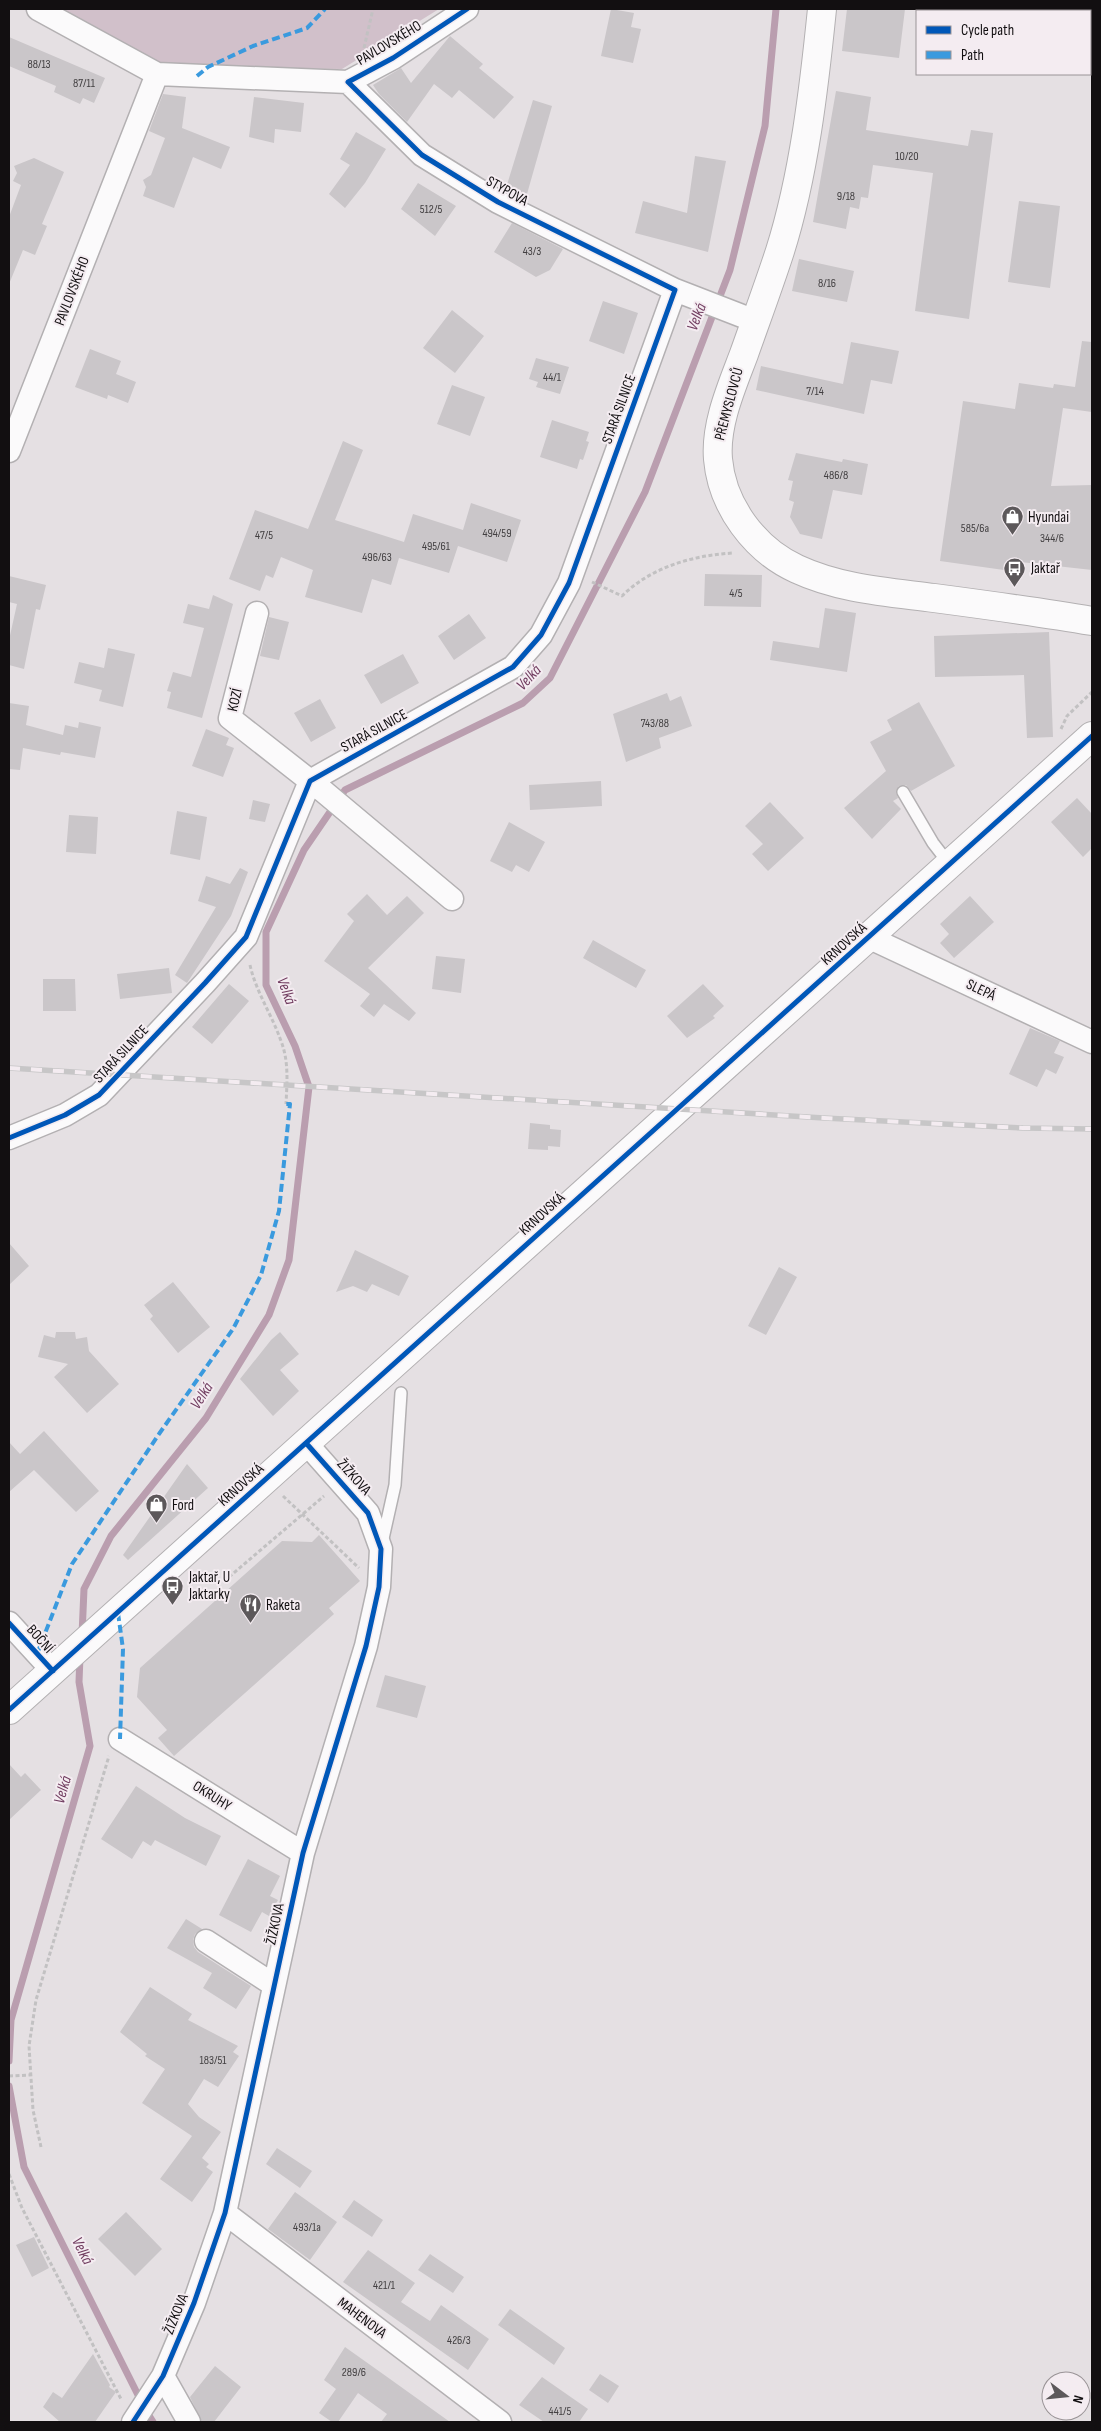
<svg xmlns="http://www.w3.org/2000/svg" width="1101" height="2431" font-family="'Sofia Sans Condensed',sans-serif">
<style>
.green{fill:#d1c0ca}
.lines{fill:none;stroke-linecap:round;stroke-linejoin:round}
.stream{stroke:#ba9eaf;stroke-width:7}
.building{fill:#cac6c9}
.service-casing{stroke:#b3b0b2;stroke-width:14}
.minor-casing{stroke:#b3b0b2;stroke-width:25}
.tertiary-casing{stroke:#b3b0b2;stroke-width:30}
.primary-casing{stroke:#b3b0b2;stroke-width:30}
.path{stroke:#c2c1c2;stroke-width:3;stroke-dasharray:4 2.5;stroke-linecap:butt}
.service{stroke:#fbfafb;stroke-width:11}
.minor{stroke:#fbfafb;stroke-width:22}
.tertiary{stroke:#fbfafb;stroke-width:28}
.primary{stroke:#fbfafb;stroke-width:28}
.rail-casing{stroke:#c7c6c7;stroke-width:5.5}
.rail{stroke:#f4ecf1;stroke-width:4;stroke-dasharray:11;stroke-linecap:butt}
.quiet{stroke:#3a9ade;stroke-width:4;stroke-dasharray:8 4;stroke-linecap:butt}
.cycleway-casing{stroke:#f4ecf1;stroke-width:8}
.cycleway{stroke:#0057b8;stroke-width:5}
.labels{text-anchor:middle;dominant-baseline:central;stroke-width:4;stroke-linejoin:round;paint-order:stroke}
.number-label{font-size:12px;fill:#434042}
.street-label{font-size:15px;fill:#120f11;stroke:#f4ecf1}
.poi-label{font-size:15px;fill:#120f11;stroke:#f4ecf1;text-anchor:start}
.water-label{font-size:16px;font-style:italic;fill:#713d60;stroke:#f4ecf1}
</style>
<rect width="100%" height="100%" fill="#e5e0e3"/>
<!-- green -->
<path class="green" d="M 53,9 L 439,9 L 342,69 L 164,67 Z"/>
<g class="lines">
<!-- stream -->
<path class="stream" d="M 82,1635 L 84,1589 L 111,1536 L 206,1418 L 269,1315 L 289,1260 L 309,1087 L 295,1046 L 266,985 L 266,932 L 304,850 L 345,790 L 523,703 L 550,678 L 645,492 L 730,270 L 765,126 L 776,9
M 9,2061 L 11,2020 L 90,1746 L 79,1682 L 80,1656
M 9,2086 L 24,2167 L 141,2401
M 146,2411 L 153,2422"/>
</g>
<!-- building -->
<path class="building" d="M 611,9 L 634,13 L 631,27 L 641,29 L 633,63 L 601,56 Z
M 847,9 L 905,9 L 899,58 L 842,51 Z
M 450,36 L 483,64 L 479,68 L 514,97 L 494,119 L 459,90 L 452,98 L 434,84 L 407,122 L 379,94 L 373,85 L 401,68 L 411,83 Z
M 9,37 L 105,78 L 94,103 L 83,98 L 80,104 L 54,92 L 56,86 L 9,66 Z
M 836,91 L 871,97 L 866,130 L 968,146 L 971,130 L 993,133 L 969,319 L 915,311 L 933,173 L 873,165 L 868,198 L 861,197 L 859,209 L 850,207 L 846,229 L 813,222 Z
M 163,94 L 186,97 L 182,128 L 230,147 L 221,169 L 193,157 L 174,208 L 143,196 L 146,187 L 143,180 L 151,175 L 165,138 L 149,131 Z
M 254,97 L 304,103 L 301,132 L 275,129 L 274,143 L 249,137 Z
M 533,100 L 552,106 L 527,194 L 506,188 Z
M 356,132 L 386,149 L 365,183 L 345,208 L 329,194 L 350,165 L 340,159 Z
M 695,156 L 726,161 L 708,252 L 635,233 L 643,201 L 687,213 Z
M 34,158 L 64,172 L 42,224 L 47,226 L 35,255 L 23,250 L 9,284 L 9,217 L 21,185 L 13,181 L 17,173 L 14,166 Z
M 418,183 L 456,206 L 435,236 L 401,209 Z
M 1019,201 L 1060,206 L 1050,288 L 1008,282 Z
M 512,223 L 563,249 L 550,270 L 536,277 L 494,252 Z
M 799,259 L 854,271 L 847,302 L 792,291 Z
M 603,301 L 638,313 L 624,354 L 589,341 Z
M 452,310 L 484,336 L 455,373 L 423,348 Z
M 1082,341 L 1092,342 L 1092,412 L 1063,408 L 1051,486 L 1092,485 L 1092,570 L 1012,561 L 1011,571 L 940,561 L 963,401 L 1015,409 L 1019,383 L 1053,388 L 1054,384 L 1075,387 Z
M 851,342 L 899,351 L 892,384 L 871,380 L 864,414 L 756,390 L 761,366 L 843,384 Z
M 90,349 L 121,361 L 116,374 L 136,382 L 128,403 L 108,395 L 107,399 L 75,387 Z
M 536,358 L 569,367 L 560,394 L 536,387 L 538,382 L 529,379 Z
M 452,385 L 485,397 L 470,436 L 437,424 Z
M 552,420 L 589,432 L 586,441 L 589,442 L 583,460 L 580,459 L 577,469 L 540,457 Z
M 343,441 L 363,450 L 335,520 L 404,542 L 413,514 L 463,530 L 471,503 L 521,520 L 507,562 L 458,546 L 449,573 L 399,558 L 391,585 L 372,579 L 362,613 L 305,597 L 313,570 L 281,557 L 273,578 L 266,575 L 260,591 L 229,579 L 255,510 L 308,529 Z
M 796,453 L 842,462 L 843,459 L 868,464 L 862,495 L 833,490 L 822,539 L 800,534 L 790,517 L 794,502 L 789,500 L 793,481 L 788,480 Z
M 705,574 L 762,575 L 761,607 L 704,606 Z
M 9,576 L 46,585 L 40,610 L 36,609 L 24,669 L 9,665 L 9,640 L 17,604 L 9,602 Z
M 213,595 L 233,604 L 202,718 L 167,708 L 171,692 L 167,691 L 173,672 L 191,677 L 204,628 L 183,623 L 188,604 L 209,609 Z
M 825,608 L 856,613 L 847,672 L 770,660 L 773,641 L 819,648 Z
M 469,614 L 486,638 L 454,660 L 438,636 Z
M 269,617 L 289,622 L 279,660 L 260,656 Z
M 1049,632 L 1053,737 L 1027,738 L 1024,675 L 935,677 L 934,636 Z
M 108,648 L 135,654 L 123,707 L 99,701 L 102,690 L 74,683 L 79,662 L 104,668 Z
M 403,654 L 419,683 L 381,704 L 364,675 Z
M 667,693 L 670,701 L 681,696 L 692,726 L 659,738 L 661,748 L 626,762 L 613,714 Z
M 320,699 L 336,728 L 311,742 L 294,713 Z
M 919,702 L 955,766 L 911,791 L 906,785 L 899,786 L 896,792 L 898,798 L 893,801 L 901,809 L 872,839 L 844,808 L 886,771 L 870,742 L 892,730 L 887,720 Z
M 9,703 L 29,706 L 26,725 L 63,735 L 65,725 L 78,728 L 79,722 L 101,727 L 95,758 L 61,752 L 60,755 L 23,748 L 20,770 L 9,769 Z
M 206,729 L 229,738 L 226,745 L 234,748 L 223,777 L 192,766 Z
M 601,781 L 602,806 L 530,810 L 529,785 Z
M 1077,798 L 1092,814 L 1092,848 L 1083,857 L 1051,822 Z
M 253,800 L 270,804 L 265,822 L 249,819 Z
M 770,802 L 804,838 L 768,871 L 752,854 L 763,844 L 745,826 Z
M 177,811 L 207,817 L 200,860 L 170,854 Z
M 69,815 L 98,817 L 96,854 L 66,852 Z
M 509,822 L 545,842 L 529,872 L 516,865 L 512,872 L 490,861 Z
M 240,868 L 248,872 L 231,916 L 187,983 L 175,975 L 216,907 L 198,901 L 206,876 L 230,884 Z
M 367,894 L 387,915 L 407,896 L 424,913 L 368,968 L 416,1013 L 409,1021 L 384,1004 L 374,1017 L 360,1006 L 370,994 L 324,961 L 354,921 L 347,914 Z
M 970,896 L 994,922 L 954,958 L 940,943 L 949,934 L 940,924 Z
M 593,940 L 646,970 L 636,988 L 583,958 Z
M 436,956 L 465,959 L 461,993 L 432,989 Z
M 169,968 L 172,993 L 120,999 L 117,974 Z
M 43,979 L 75,979 L 76,1011 L 43,1011 Z
M 229,984 L 249,1001 L 212,1044 L 192,1027 Z
M 703,984 L 724,1006 L 713,1016 L 715,1018 L 687,1038 L 667,1016 Z
M 1030,1028 L 1060,1041 L 1054,1053 L 1064,1057 L 1056,1074 L 1046,1069 L 1037,1087 L 1009,1074 Z
M 530,1123 L 550,1125 L 550,1129 L 561,1130 L 560,1147 L 548,1146 L 548,1150 L 528,1149 Z
M 9,1243 L 29,1266 L 9,1285 Z
M 355,1250 L 409,1276 L 399,1296 L 372,1284 L 367,1292 L 353,1286 L 336,1292 Z
M 779,1267 L 797,1277 L 766,1335 L 748,1326 Z
M 173,1282 L 210,1327 L 178,1353 L 150,1319 L 153,1316 L 144,1305 Z
M 56,1332 L 75,1332 L 76,1339 L 87,1337 L 89,1351 L 119,1384 L 87,1413 L 54,1377 L 68,1364 L 38,1357 L 44,1335 L 55,1338 Z
M 280,1332 L 299,1354 L 280,1370 L 299,1391 L 273,1416 L 240,1379 L 271,1340 Z
M 44,1431 L 99,1491 L 76,1512 L 34,1470 L 9,1492 L 9,1442 L 20,1454 Z
M 187,1464 L 208,1488 L 128,1560 L 123,1555 Z
M 319,1535 L 360,1581 L 329,1608 L 334,1614 L 174,1756 L 158,1738 L 167,1730 L 137,1697 L 140,1668 L 282,1541 L 312,1542 Z
M 385,1675 L 426,1686 L 417,1718 L 376,1707 Z
M 9,1764 L 21,1777 L 25,1773 L 41,1790 L 9,1820 Z
M 136,1786 L 185,1818 L 221,1836 L 206,1866 L 155,1840 L 151,1846 L 143,1841 L 132,1859 L 101,1839 Z
M 248,1859 L 280,1876 L 270,1896 L 278,1900 L 269,1916 L 262,1912 L 251,1932 L 219,1915 Z
M 186,1919 L 202,1929 L 195,1934 L 193,1940 L 194,1947 L 198,1952 L 251,1986 L 236,2009 L 203,1988 L 212,1973 L 167,1948 Z
M 150,1987 L 192,2014 L 188,2020 L 238,2046 L 233,2052 L 239,2056 L 218,2087 L 204,2079 L 188,2104 L 199,2117 L 221,2132 L 202,2158 L 209,2164 L 206,2167 L 213,2172 L 192,2202 L 160,2179 L 192,2136 L 142,2103 L 165,2069 L 145,2056 L 147,2054 L 120,2032 Z
M 277,2148 L 312,2171 L 300,2188 L 266,2164 Z
M 295,2192 L 337,2222 L 310,2260 L 268,2229 Z
M 354,2200 L 383,2220 L 372,2237 L 342,2217 Z
M 126,2212 L 162,2249 L 135,2276 L 98,2239 Z
M 34,2237 L 49,2268 L 32,2277 L 16,2245 Z
M 368,2250 L 415,2283 L 401,2302 L 430,2321 L 441,2305 L 489,2339 L 468,2370 L 343,2282 Z
M 430,2254 L 464,2277 L 453,2293 L 418,2270 Z
M 510,2309 L 565,2348 L 554,2365 L 498,2325 Z
M 345,2347 L 390,2379 L 450,2422 L 381,2422 L 387,2414 L 358,2393 L 338,2422 L 332,2422 L 319,2413 L 336,2389 L 324,2380 Z
M 93,2354 L 110,2385 L 109,2387 L 116,2392 L 95,2422 L 60,2422 L 43,2407 L 53,2392 L 62,2398 Z
M 215,2366 L 241,2387 L 214,2422 L 202,2422 L 190,2397 Z
M 600,2374 L 619,2386 L 608,2403 L 589,2390 Z
M 542,2377 L 588,2409 L 579,2422 L 544,2422 L 519,2405 Z"/>
<g class="lines">
<defs>
<path id="service" d="M 903,792 L 933,843 L 950,865
M 382,1543 L 395,1485 L 401,1393"/>
<path id="minor" d="M 38,9 L 157,74 L 348,82 L 393,58 L 467,9
M 348,82 L 422,155 L 498,202 L 675,290 L 755,321
M 9,451 L 157,74
M 257,613 L 230,718 L 323,791 L 452,899
M 870,938 L 1092,1042
M 9,1138 L 65,1115 L 99,1095 L 205,983 L 246,937 L 310,781 L 513,667 L 541,635 L 569,583 L 675,290
M 9,1623 L 53,1671
M 120,1739 L 303,1853
M 206,1941 L 274,1985
M 225,2213 L 500,2422
M 163,2376 L 189,2422
M 133,2422 L 163,2376 L 194,2303 L 225,2213 L 303,1853 L 366,1646 L 379,1587 L 381,1549 L 368,1513 L 306,1443"/>
<path id="tertiary" d="M 822,9 C 814,88 804,175 780,251 C 769,285 756,320 744,354 C 732,386 715,424 718,459 C 722,506 755,550 797,569 C 840,589 888,592 934,598 C 987,605 1040,612 1092,621"/>
<path id="primary" d="M 9,1710 L 1092,736"/>
</defs>
<!-- service casing -->
<use href="#service" class="service-casing"/>
<!-- minor casing -->
<use href="#minor" class="minor-casing"/>
<!-- tertiary casing -->
<use href="#tertiary" class="tertiary-casing"/>
<!-- primary casing -->
<use href="#primary" class="primary-casing"/>
<!-- path -->
<path class="path" d="M 364,48 L 373,9
M 592,582 L 622,596 C 651,567 694,555 734,553
M 1061,729 L 1067,716 L 1092,692
M 250,965 C 256,992 272,1015 281,1041 C 289,1061 287,1083 286,1104
M 283,1496 L 359,1568
M 229,1577 L 324,1496
M 9,2076 L 30,2075
M 41,2147 L 33,2110 L 29,2046 L 36,2000 L 109,1756
M 9,2174 L 22,2208 L 121,2399"/>
<!-- service -->
<use href="#service" class="service"/>
<!-- minor -->
<use href="#minor" class="minor"/>
<!-- tertiary -->
<use href="#tertiary" class="tertiary"/>
<!-- primary -->
<use href="#primary" class="primary"/>
<defs>
<path id="rail" d="M 9,1068 L 824,1118 L 1023,1128 L 1092,1129"/>
</defs>
<!-- rail casing -->
<use href="#rail" class="rail-casing"/>
<!-- rail -->
<use href="#rail" class="rail"/>
<!-- quiet -->
<path class="quiet" d="M 197,76 L 208,67 L 253,46 L 307,28 L 325,9
M 118,1613 L 123,1649 L 120,1739
M 37,1654 L 72,1564 L 159,1434 L 233,1329 L 261,1275 L 279,1211 L 290,1104 L 286,1104"/>
<defs>
<path id="cycleway" d="M 9,1138 L 65,1115 L 99,1095 L 205,983 L 246,937 L 310,781 L 513,667 L 541,635 L 569,583 L 675,290 L 498,202 L 422,155 L 348,82 L 393,58 L 467,9
M 9,1623 L 53,1671
M 9,1710 L 1092,736
M 133,2422 L 163,2376 L 194,2303 L 225,2213 L 303,1853 L 366,1646 L 379,1587 L 381,1549 L 368,1513 L 306,1443"/>
</defs>
<!-- cycleway casing -->
<use href="#cycleway" class="cycleway-casing"/>
<!-- cycleway -->
<use href="#cycleway" class="cycleway"/>
</g>
<!-- icons -->
<defs>
<symbol id="shop-pin" viewBox="-11 -11 22 30"><path d="M0 17L-7.5 6A9.5 9.5 0 1 1 7.5 6Z" fill="#5c585a" stroke="#f4ecf1"/><path d="M-5-2.5h2.3a2.7 3.5 0 0 1 5.4 0H5L5.5 6h-11ZM-1.5-2.5h3a1.5 2.3 0 0 0-3 0Z" fill="#fff"/></symbol>
<symbol id="bus-pin" viewBox="-11 -11 22 30"><path d="M0 17L-7.5 6A9.5 9.5 0 1 1 7.5 6Z" fill="#5c585a" stroke="#f4ecf1"/><path d="M-5-6H5V4H4V6H2V4H-2V6H-4V4H-5ZM-3.5-4V0h7V-4ZM-3.5 1.2v1.5H-2V1.2ZM2 1.2v1.5H3.5V1.2Z" fill="#fff"/></symbol>
<symbol id="restaurant-pin" viewBox="-11 -11 22 30"><path d="M0 17L-7.5 6A9.5 9.5 0 1 1 7.5 6Z" fill="#5c585a" stroke="#f4ecf1"/><path d="M-5-6h1v4h1v-4h1v4h1v-4h1v5L-1.5 .5V6h-2V.5L-5-1ZM5-6V6H3V1.5H1.5Q1.5-4 5-6Z" fill="#fff"/></symbol>
</defs>
<g fill-rule="evenodd">
<use href="#shop-pin" x="1000" y="504" width="25" height="34"/>
<use href="#bus-pin" x="1002" y="556" width="25" height="34"/>
<use href="#shop-pin" x="144" y="1492" width="25" height="34"/>
<use href="#bus-pin" x="160" y="1574" width="25" height="34"/>
<use href="#restaurant-pin" x="238" y="1592" width="25" height="34"/>
</g>
<g class="labels">
<!-- number labels -->
<g class="number-label">
<text x="39" y="64">88/13</text>
<text x="84" y="83">87/11</text>
<text x="907" y="156">10/20</text>
<text x="846" y="196">9/18</text>
<text x="431" y="209">512/5</text>
<text x="532" y="251">43/3</text>
<text x="827" y="283">8/16</text>
<text x="552" y="377">44/1</text>
<text x="815" y="391">7/14</text>
<text x="836" y="475">486/8</text>
<text x="975" y="528">585/6a</text>
<text x="497" y="533">494/59</text>
<text x="264" y="535">47/5</text>
<text x="1052" y="538">344/6</text>
<text x="436" y="546">495/61</text>
<text x="377" y="557">496/63</text>
<text x="736" y="593">4/5</text>
<text x="655" y="723">743/88</text>
<text x="213" y="2060">183/51</text>
<text x="307" y="2227">493/1a</text>
<text x="384" y="2285">421/1</text>
<text x="459" y="2340">426/3</text>
<text x="354" y="2372">289/6</text>
<text x="560" y="2411">441/5</text>
</g>
<!-- street labels -->
<g class="street-label">
<text transform="translate(389 43) rotate(-31)">PAVLOVSKÉHO</text>
<text transform="translate(507 191) rotate(29)">STYPOVA</text>
<text transform="translate(72 291) rotate(-69)">PAVLOVSKÉHO</text>
<text transform="translate(729 404) rotate(-75)">PŘEMYSLOVCŮ</text>
<text transform="translate(619 409) rotate(-70)">STARÁ SILNICE</text>
<text transform="translate(235 700) rotate(-77)">KOZÍ</text>
<text transform="translate(374 731) rotate(-29)">STARÁ SILNICE</text>
<text transform="translate(844 944) rotate(-42)">KRNOVSKÁ</text>
<text transform="translate(981 990) rotate(25)">SLEPÁ</text>
<text transform="translate(121 1054) rotate(-47)">STARÁ SILNICE</text>
<text transform="translate(542 1214) rotate(-42)">KRNOVSKÁ</text>
<text transform="translate(354 1477) rotate(48)">ŽIŽKOVA</text>
<text transform="translate(241 1485) rotate(-42)">KRNOVSKÁ</text>
<text transform="translate(40 1639) rotate(48)">BOČNÍ</text>
<text transform="translate(212 1796) rotate(32)">OKRUHY</text>
<text transform="translate(275 1924) rotate(-78)">ŽIŽKOVA</text>
<text transform="translate(176 2314) rotate(-68)">ŽIŽKOVA</text>
<text transform="translate(362 2318) rotate(37)">MAHENOVA</text>
</g>
<!-- poi labels -->
<g class="poi-label">
<text x="1028" y="517">Hyundai</text>
<text x="1031" y="568">Jaktař</text>
<text x="172" y="1505">Ford</text>
<text x="189" y="1577">Jaktař, U<tspan x="189" dy="17">Jaktarky</tspan></text>
<text x="266" y="1605">Raketa</text>
</g>
<!-- water labels -->
<g class="water-label">
<text transform="translate(697 317) rotate(-69)">Velká</text>
<text transform="translate(529 678) rotate(-47)">Velká</text>
<text transform="translate(286 991) rotate(70)">Velká</text>
<text transform="translate(202 1396) rotate(-57)">Velká</text>
<text transform="translate(63 1790) rotate(-74)">Velká</text>
<text transform="translate(82 2251) rotate(63)">Velká</text>
</g>
</g>
<!-- border -->
<rect width="1101" height="2431" fill="none" stroke="#120f11" stroke-width="20"/>
<!-- legend -->
<rect x="916" y="10" width="175" height="65" fill="#f4ecf1" stroke="#9a9497"/>
<rect x="926" y="26" width="25" height="8" fill="#0057b8" stroke="#9a9497"/>
<text x="961" y="35" font-size="15" fill="#120f11">Cycle path</text>
<rect x="926" y="51" width="25" height="8" fill="#3a9ade" stroke="#9a9497"/>
<text x="961" y="60" font-size="15" fill="#120f11">Path</text>
<!-- north arrow -->
<g transform="translate(1066 2396) rotate(106)"><circle r="24" fill="#f4ecf1" stroke="#9a9497"/>
<path d="M0-4L9 19L0 12L-9 19Z" fill="#5c585a"/>
<text y="-8" font-size="14" font-weight="bold" text-anchor="middle" fill="#120f11">N</text>
</g>
</svg>
